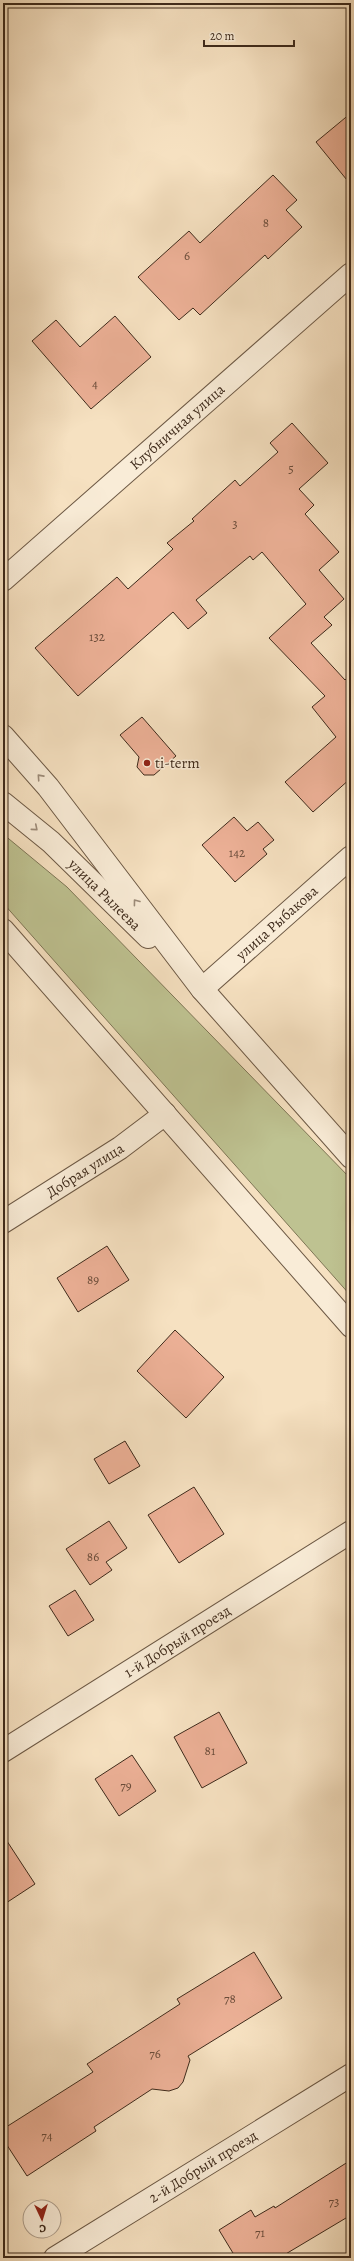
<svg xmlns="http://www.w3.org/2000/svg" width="354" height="2261" font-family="Alegreya,serif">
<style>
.green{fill:#bec291;stroke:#7e7656}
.building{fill:#ecb096;stroke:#3e2a1b}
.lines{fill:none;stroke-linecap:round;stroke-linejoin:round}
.minor-casing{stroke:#6c5844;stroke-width:24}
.minor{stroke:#f9ecd7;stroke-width:22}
.oneway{stroke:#9c8b79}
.poi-dot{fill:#8f2418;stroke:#f9ecd7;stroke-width:1.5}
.labels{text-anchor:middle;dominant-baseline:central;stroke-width:3;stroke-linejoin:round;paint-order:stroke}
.number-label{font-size:13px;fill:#6a4c3a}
.street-label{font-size:15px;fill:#3e2a1b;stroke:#f9ecd7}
.poi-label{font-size:15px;fill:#3e2a1b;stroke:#f9ecd7;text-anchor:start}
</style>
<rect width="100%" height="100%" fill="#f6e1c1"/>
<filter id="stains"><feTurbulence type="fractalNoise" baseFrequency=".005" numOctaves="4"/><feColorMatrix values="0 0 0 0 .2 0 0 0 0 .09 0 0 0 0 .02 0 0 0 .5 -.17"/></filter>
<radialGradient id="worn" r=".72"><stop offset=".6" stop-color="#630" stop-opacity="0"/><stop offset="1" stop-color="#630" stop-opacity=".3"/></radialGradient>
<!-- green -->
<path class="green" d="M 3,834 L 67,887 L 351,1179 L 351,1296 L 3,903 Z"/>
<!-- building -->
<path class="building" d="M 351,113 L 351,185 L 316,142 Z
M 273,175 L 297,200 L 286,210 L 302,227 L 268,259 L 265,255 L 200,315 L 193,308 L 179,320 L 138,277 L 189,231 L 200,243 Z
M 115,316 L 151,357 L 91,409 L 32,341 L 56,320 L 80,347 Z
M 292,423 L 328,463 L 299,489 L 314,505 L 305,514 L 339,552 L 319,570 L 344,599 L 324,617 L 332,625 L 311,643 L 345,680 L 351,674 L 351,778 L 313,812 L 285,782 L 336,737 L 312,707 L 325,696 L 269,638 L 306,604 L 262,552 L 253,560 L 250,556 L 196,600 L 207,613 L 188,629 L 173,612 L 78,696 L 35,648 L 117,577 L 128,589 L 173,549 L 167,543 L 194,521 L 192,519 L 235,480 L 240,486 L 278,452 L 270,443 Z
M 142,717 L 176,756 L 154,775 L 144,775 L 137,767 L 139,757 L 120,735 Z
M 234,817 L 247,831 L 258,822 L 274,840 L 263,849 L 267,854 L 235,882 L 202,845 Z
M 107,1246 L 129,1280 L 78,1312 L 57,1278 Z
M 175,1330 L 224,1377 L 186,1418 L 137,1371 Z
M 125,1441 L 140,1466 L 109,1484 L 94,1459 Z
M 194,1487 L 224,1534 L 179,1563 L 148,1515 Z
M 109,1521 L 127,1548 L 106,1562 L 112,1570 L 90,1585 L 66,1549 Z
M 75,1590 L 94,1620 L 68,1636 L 49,1606 Z
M 219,1712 L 247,1763 L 202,1788 L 174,1737 Z
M 132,1755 L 156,1791 L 119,1816 L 95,1779 Z
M 3,1835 L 35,1884 L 3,1905 Z
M 254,1952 L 282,1998 L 188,2056 L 190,2060 L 183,2082 L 178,2088 L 169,2091 L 152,2089 L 94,2127 L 96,2131 L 27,2176 L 3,2139 L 3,2129 L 93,2072 L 87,2064 L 180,2004 L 177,1999 Z
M 351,2160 L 351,2215 L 279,2258 L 236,2258 L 219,2230 L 251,2210 L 255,2217 L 274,2206 L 275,2208 Z"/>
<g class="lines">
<defs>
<g id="minor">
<path id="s1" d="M 3,580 L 351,274"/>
<path d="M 3,736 L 48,787 L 202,989 L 351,1157"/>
<path id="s2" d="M 3,803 L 51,842 L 148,937"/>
<path d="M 3,930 L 351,1326"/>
<path id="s3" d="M 202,989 L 351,857"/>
<path id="s4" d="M 3,1222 L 120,1148 L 165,1114"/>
<path id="s5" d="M 3,1751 L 351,1532"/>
<path id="s6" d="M 55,2258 L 351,2075"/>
</g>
</defs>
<!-- minor casing -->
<use href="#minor" class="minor-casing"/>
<!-- minor -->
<use href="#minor" class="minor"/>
</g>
<!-- one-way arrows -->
<defs><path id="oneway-chevron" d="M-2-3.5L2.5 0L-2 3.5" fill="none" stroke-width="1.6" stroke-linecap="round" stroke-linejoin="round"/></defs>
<g class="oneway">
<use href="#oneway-chevron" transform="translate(40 777) rotate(-132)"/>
<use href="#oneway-chevron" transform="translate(35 828) rotate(40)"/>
<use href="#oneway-chevron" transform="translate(136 902) rotate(-127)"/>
</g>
<!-- markers -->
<circle class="poi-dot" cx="147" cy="763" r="4"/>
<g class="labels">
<!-- number labels -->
<g class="number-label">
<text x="266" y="222">8</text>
<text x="187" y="255">6</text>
<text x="95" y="383">4</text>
<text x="291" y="468">5</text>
<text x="235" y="523">3</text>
<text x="97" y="636">132</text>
<text x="237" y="852">142</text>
<text x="93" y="1279">89</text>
<text x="93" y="1556">86</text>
<text x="210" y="1750">81</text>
<text x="126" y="1785">79</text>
<text x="230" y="1998">78</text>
<text x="155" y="2053">76</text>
<text x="47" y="2135">74</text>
<text x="334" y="2201">73</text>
<text x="260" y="2232">71</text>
</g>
<!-- street labels -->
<g class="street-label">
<text stroke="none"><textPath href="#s1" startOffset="232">Клубничная улица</textPath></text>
<text stroke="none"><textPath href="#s2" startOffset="137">улица Рылеева</textPath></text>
<text stroke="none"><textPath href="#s3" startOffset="100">улица Рыбакова</textPath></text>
<text stroke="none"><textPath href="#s4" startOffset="97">Добрая улица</textPath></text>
<text stroke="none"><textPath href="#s5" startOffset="206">1-й Добрый проезд</textPath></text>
<text stroke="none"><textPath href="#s6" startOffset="174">2-й Добрый проезд</textPath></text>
</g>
<!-- poi labels -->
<g class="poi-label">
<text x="155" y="763">ti-term</text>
</g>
</g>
<!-- margin -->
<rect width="354" height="2261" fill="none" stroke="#f6e1c1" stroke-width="16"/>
<rect x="4" y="4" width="346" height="2253" fill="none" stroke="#3e2a1b" stroke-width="2"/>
<rect x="8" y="8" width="338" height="2245" fill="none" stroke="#3e2a1b"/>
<!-- north arrow -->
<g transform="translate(42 2219) rotate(176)"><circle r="19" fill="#f9ecd7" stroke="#ae9e8c"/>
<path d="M0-3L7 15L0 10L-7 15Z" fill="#8f2418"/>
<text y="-6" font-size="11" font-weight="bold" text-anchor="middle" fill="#3e2a1b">С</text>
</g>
<!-- scale -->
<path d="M204 40v6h90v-6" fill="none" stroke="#3e2a1b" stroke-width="2"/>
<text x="210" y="40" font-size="12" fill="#3e2a1b" stroke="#f9ecd7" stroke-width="3" paint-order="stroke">20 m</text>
<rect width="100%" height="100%" filter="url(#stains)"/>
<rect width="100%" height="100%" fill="url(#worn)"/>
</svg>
